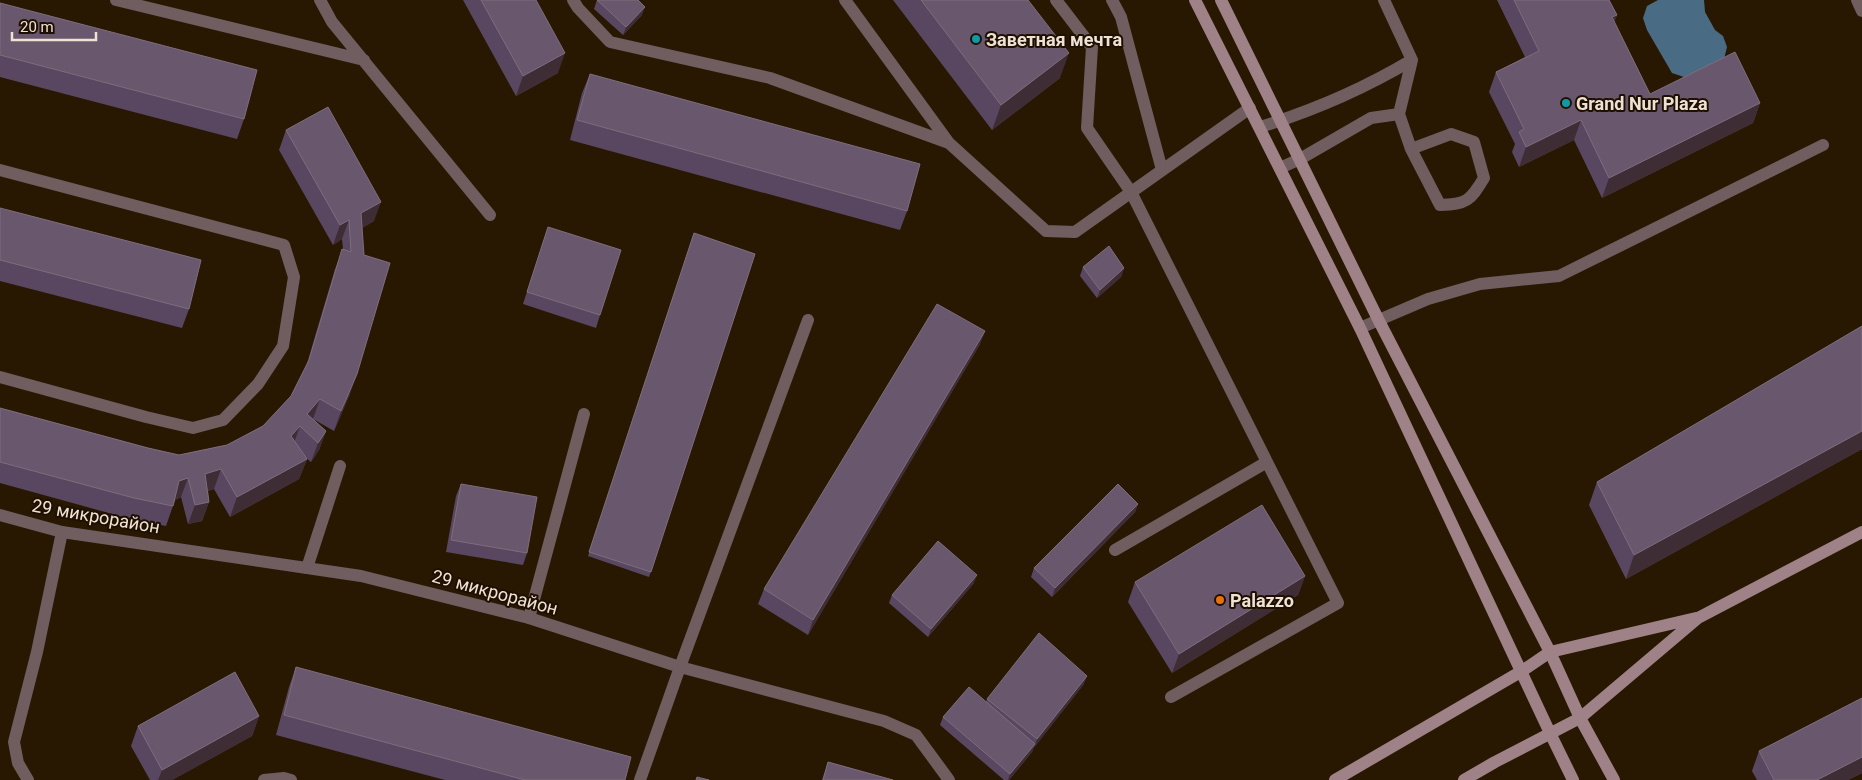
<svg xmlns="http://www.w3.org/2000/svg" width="1862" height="780" font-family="Roboto,sans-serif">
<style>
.water{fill:#496c84}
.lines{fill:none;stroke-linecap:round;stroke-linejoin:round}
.service{stroke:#6f5d60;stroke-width:12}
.minor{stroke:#6f5d60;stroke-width:12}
.secondary{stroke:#9f8287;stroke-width:12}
.wall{fill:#594761}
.shaded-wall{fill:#3f2d35}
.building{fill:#69576d;stroke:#7e6d7d}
.culture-dot{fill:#0f9aa8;stroke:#1f0f00;stroke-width:2}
.food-dot{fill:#e8710a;stroke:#1f0f00;stroke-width:2}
.labels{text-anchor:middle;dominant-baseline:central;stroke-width:4;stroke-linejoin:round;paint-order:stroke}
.poi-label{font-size:18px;font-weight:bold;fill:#eee2d4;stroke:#1f0f00;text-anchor:start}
.street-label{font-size:18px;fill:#eee2d4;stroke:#1f0f00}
</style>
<rect width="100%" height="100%" fill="#291801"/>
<!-- water -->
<path class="water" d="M 1658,0 L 1704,0 L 1705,12 L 1715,30 L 1723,36 L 1727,47 L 1724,59 L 1695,76 L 1684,77 L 1672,73 L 1647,30 L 1643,18 L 1647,6 Z"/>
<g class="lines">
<!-- service -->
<path class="service" d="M 116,0 L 364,60
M 320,0 L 332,22 L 490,215
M 573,0 L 578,8 L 610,42 L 770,78 L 949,143 L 1046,231 L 1075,232 L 1250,108
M 845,0 L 949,143
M 1056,0 L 1092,47 L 1087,128 L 1131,192 L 1338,603 L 1171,697
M 1112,0 L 1121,17 L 1162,170
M 1857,0 L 1862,11
M 1399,114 L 1412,60
M 1260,127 C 1312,111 1365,88 1412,60 L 1384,0
M 1280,168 L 1300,159 L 1371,118 L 1399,114 L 1411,149 L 1440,205 C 1467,204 1470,201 1484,178 L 1474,142 L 1451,134 L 1411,149
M 0,170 L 284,245 L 294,277 L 283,346 L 258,384 L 223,420 L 193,428 L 146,417 L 0,377
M 1360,328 L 1428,299 L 1480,284 L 1559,276 L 1823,145
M 1115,550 L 1267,462
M 307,568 L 340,466
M 529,618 L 584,414
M 28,780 L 18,763 L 14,742 L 37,652 L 62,532
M 264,780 L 284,778 L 291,780
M 640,780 L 680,667 L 808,320"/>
<!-- minor -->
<path class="minor" d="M 0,515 L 62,532 L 361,576 L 529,618 L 680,667 L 884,721 L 916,735 L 949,780"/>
<!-- secondary -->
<path class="secondary" d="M 1195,0 L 1360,328 L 1550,733 L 1573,780
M 1221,0 L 1379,321 L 1550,652 L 1580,718 L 1614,780
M 1335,780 L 1522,671 L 1550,652 L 1696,618
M 1464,780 L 1495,762 L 1580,718 L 1698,618 L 1862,532"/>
</g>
<!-- wall -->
<path class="wall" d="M 463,0 L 536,0 L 558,73 L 516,96 Z
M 597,0 L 642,15 L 623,35 L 594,9 Z
M 893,0 L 1028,0 L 1060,78 L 992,130 Z
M 1497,0 L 1609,0 L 1617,15 L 1614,22 L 1650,94 L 1760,103 L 1753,123 L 1602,198 L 1574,140 L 1519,167 L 1512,152 L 1515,144 L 1489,92 L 1496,72 L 1525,57 Z
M 0,3 L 244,119 L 237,139 L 0,77 Z
M 590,74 L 907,211 L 900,230 L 570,140 L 582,93 Z
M 286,130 L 374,221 L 362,228 L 350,394 L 334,431 L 313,419 L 326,431 L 319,450 L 311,462 L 305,457 L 307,459 L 299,479 L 230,517 L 214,489 L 208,491 L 209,502 L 202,521 L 188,524 L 181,497 L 175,500 L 166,526 L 127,518 L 0,483 L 0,408 L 148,448 L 179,455 L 227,445 L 263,426 L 291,396 L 306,367 L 335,269 L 343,249 L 342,239 L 333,245 L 279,150 Z
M 0,208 L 189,309 L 182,328 L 0,281 Z
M 548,227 L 600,315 L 596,328 L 523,304 Z
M 694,233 L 755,254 L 649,577 L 588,556 Z
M 1083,267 L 1124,268 L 1121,277 L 1097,298 L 1080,276 Z
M 1862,326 L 1862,449 L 1626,579 L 1589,505 L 1597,482 Z
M 985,331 L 979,346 L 808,635 L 758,604 L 764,589 Z
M 461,484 L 527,553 L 523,565 L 446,552 L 456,496 Z
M 1138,504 L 1135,512 L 1052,597 L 1031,577 L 1034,568 Z
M 1305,576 L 1298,595 L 1172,673 L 1128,602 L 1135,582 Z
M 974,583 L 928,637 L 889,603 L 892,595 Z
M 296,667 L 625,780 L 445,780 L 276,735 L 289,687 Z
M 1084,684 L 1034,747 L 1032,752 L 1009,780 L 1004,780 L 940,725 L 943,717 L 986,702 L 987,699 Z
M 1862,698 L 1862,773 L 1848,780 L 1757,780 L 1752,771 L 1759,751 Z
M 259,716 L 252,736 L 172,780 L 150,780 L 131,746 L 138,726 Z
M 828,762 L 893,780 L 822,780 Z"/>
<!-- shaded-wall -->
<path class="shaded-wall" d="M 645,7 L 642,15 L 623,35 L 626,27 Z
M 1617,15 L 1610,35 L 1612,17 Z
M 565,53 L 558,73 L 516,96 L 523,76 Z
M 1069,53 L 1060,78 L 992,130 L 1001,105 Z
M 1760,103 L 1753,123 L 1602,198 L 1609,178 Z
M 1581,120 L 1574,140 L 1519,167 L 1526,147 Z
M 381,202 L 374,221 L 354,233 L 361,213 Z
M 349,220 L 342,239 L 333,245 L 340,225 Z
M 1124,268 L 1121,277 L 1097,298 L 1100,290 Z
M 985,331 L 979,346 L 808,635 L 813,620 Z
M 357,374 L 350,394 L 334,431 L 341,411 Z
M 320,399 L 313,419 L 307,414 Z
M 300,426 L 293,446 L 291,436 Z
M 326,431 L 319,450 L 311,462 L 318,443 Z
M 1862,431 L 1862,449 L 1626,579 L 1634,555 Z
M 307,459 L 299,479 L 230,517 L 237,497 Z
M 221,469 L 214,489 L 198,494 L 205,474 Z
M 188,478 L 181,497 L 172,501 L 179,481 Z
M 209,502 L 202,521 L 188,524 L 195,505 Z
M 1138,504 L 1135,512 L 1052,597 L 1055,588 Z
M 977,575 L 974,583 L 928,637 L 931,629 Z
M 1305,576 L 1298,595 L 1172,673 L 1179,654 Z
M 1087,676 L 1084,684 L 1034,748 L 1037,739 Z
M 259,716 L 252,736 L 172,780 L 158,780 L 162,770 Z
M 1035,744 L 1032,752 L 1009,780 L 1008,780 L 1010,774 Z
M 1862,757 L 1862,773 L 1848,780 L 1817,780 Z"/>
<!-- building -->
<path class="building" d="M 481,0 L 536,0 L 565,53 L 523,76 Z
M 597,0 L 638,0 L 645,7 L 626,27 Z
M 921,0 L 1028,0 L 1069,53 L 1001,105 Z
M 1514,0 L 1609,0 L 1617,15 L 1612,17 L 1650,94 L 1735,52 L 1760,103 L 1609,178 L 1581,120 L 1526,147 L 1519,132 L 1524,129 L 1496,72 L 1539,51 Z
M 0,3 L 257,70 L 244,119 L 0,55 Z
M 590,74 L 920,164 L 907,211 L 577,120 Z
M 328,107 L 381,202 L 361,213 L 364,255 L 390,263 L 357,374 L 341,411 L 320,399 L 307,414 L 326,431 L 318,443 L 300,426 L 291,436 L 307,459 L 237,497 L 221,469 L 205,474 L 209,502 L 195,505 L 188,478 L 179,481 L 173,506 L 134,498 L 0,462 L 0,408 L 148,448 L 179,455 L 227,445 L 263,426 L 291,396 L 309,360 L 342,249 L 351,252 L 349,220 L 340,225 L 286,130 Z
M 0,208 L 201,260 L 189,309 L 0,260 Z
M 548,227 L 621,250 L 600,315 L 527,292 Z
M 694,233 L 755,254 L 651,572 L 589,552 Z
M 1109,246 L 1124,268 L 1100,290 L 1083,267 Z
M 937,304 L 985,331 L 813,620 L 764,589 Z
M 1862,326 L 1862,431 L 1634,555 L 1597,482 Z
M 461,484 L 537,497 L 527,553 L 451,540 Z
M 1118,484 L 1138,504 L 1055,588 L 1034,568 Z
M 1262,505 L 1305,576 L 1179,654 L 1135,582 Z
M 938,541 L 977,575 L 931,629 L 892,595 Z
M 1039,633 L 1087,676 L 1037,739 L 987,699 Z
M 296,667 L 631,757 L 625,780 L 525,780 L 284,715 Z
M 235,672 L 259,716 L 162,770 L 138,726 Z
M 969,687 L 1035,744 L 1010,774 L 943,717 Z
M 1862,698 L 1862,757 L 1817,780 L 1774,780 L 1759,751 Z
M 828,762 L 893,780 L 823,780 Z
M 697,777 L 709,780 L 696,780 Z"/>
<!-- markers -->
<g class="culture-dot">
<circle cx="976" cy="39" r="5"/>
<circle cx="1566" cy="103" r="5"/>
</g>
<circle class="food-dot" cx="1220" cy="600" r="5"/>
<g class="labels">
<!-- poi labels -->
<g class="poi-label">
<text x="986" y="39">Заветная мечта</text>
<text x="1576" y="103">Grand Nur Plaza</text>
<text x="1230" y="600">Palazzo</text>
</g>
<!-- street labels -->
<g class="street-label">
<text transform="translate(96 516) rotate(10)">29 микрорайон</text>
<text transform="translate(495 592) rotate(15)">29 микрорайон</text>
</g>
</g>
<!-- scale -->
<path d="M12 32v8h84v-8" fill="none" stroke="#eee2d4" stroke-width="2.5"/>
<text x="20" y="32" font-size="15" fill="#eee2d4" stroke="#1f0f00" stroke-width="4" paint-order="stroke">20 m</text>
</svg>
